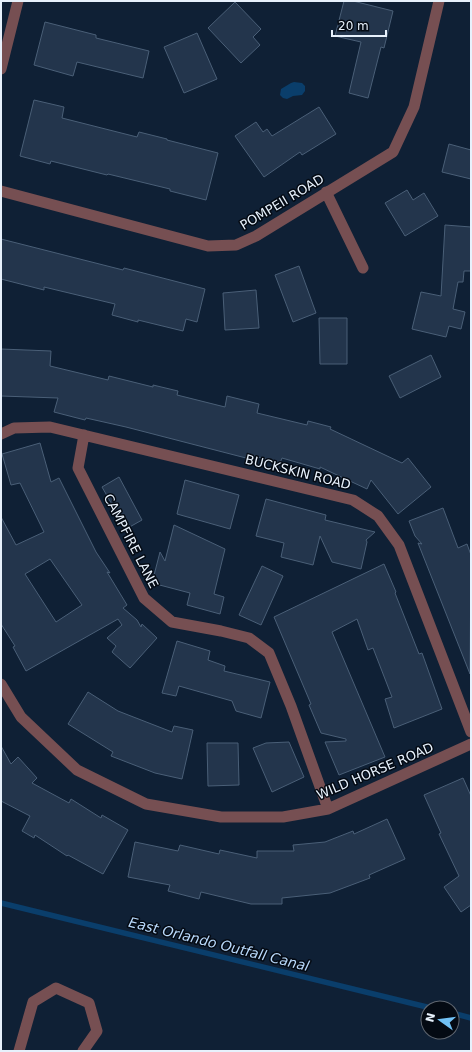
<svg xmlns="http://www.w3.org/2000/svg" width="472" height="1052" font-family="'DejaVu Sans',sans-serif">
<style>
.water{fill:#0a3e6b}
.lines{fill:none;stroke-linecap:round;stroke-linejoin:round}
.stream{stroke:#0a3e6b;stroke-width:5.5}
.building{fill:#23354c;stroke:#4a5f77;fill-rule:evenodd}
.service{stroke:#764f52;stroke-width:11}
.minor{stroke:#764f52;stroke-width:11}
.labels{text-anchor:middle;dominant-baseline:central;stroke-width:3;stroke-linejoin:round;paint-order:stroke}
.street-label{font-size:13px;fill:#e7f1fc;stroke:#040a13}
.water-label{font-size:14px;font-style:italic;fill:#b8d8fa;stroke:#040a13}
</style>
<rect width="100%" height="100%" fill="#0f2035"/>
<!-- water -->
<path class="water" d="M 294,82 L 302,83 L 305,86 L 305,91 L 302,95 L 293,96 L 287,99 L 283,98 L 280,95 L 281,89 L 291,83 Z"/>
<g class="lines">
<!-- stream -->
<path class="stream" d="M 1,903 L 431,1008
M 452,1013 L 471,1018"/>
</g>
<!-- building -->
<path class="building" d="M 344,1 L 353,1 L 393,11 L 384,48 L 381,47 L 368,98 L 349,93 L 361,42 L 335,36 Z
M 235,2 L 261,29 L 253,37 L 260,45 L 241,63 L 208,28 Z
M 45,22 L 96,35 L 96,38 L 149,51 L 143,78 L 77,62 L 73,76 L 34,65 Z
M 197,33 L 217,79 L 184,93 L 164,47 Z
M 34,100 L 64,107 L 62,118 L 137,137 L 139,132 L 167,139 L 167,140 L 218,153 L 206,200 L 170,191 L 170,189 L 108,174 L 107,175 L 51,161 L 50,164 L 20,156 Z
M 319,107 L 336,134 L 302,155 L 300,152 L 264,177 L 235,136 L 256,122 L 263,132 L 267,129 L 272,136 Z
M 449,144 L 471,150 L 471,179 L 442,172 Z
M 407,190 L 413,200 L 424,193 L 438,216 L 405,236 L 385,203 Z
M 445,225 L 471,227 L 471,271 L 464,271 L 463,282 L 458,282 L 453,309 L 465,312 L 461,329 L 449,326 L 446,337 L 412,329 L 421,292 L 441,296 Z
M 1,239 L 123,270 L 124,268 L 205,289 L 197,322 L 186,319 L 183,331 L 138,320 L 138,322 L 112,315 L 115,304 L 44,287 L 44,290 L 1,279 Z
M 299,266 L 316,313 L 293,322 L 275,275 Z
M 256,290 L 259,328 L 225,330 L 223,293 Z
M 319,318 L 347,318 L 347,364 L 320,364 Z
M 1,349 L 51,351 L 50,366 L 108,380 L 109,376 L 153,387 L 153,385 L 178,391 L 177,395 L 225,407 L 227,396 L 259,404 L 257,413 L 307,425 L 308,421 L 331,427 L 330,429 L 402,463 L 408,458 L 431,487 L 398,514 L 371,480 L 367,489 L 320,467 L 320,469 L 282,458 L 280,463 L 247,454 L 246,458 L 126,427 L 86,418 L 85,420 L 54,412 L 58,398 L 1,396 Z
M 431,355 L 441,377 L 400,398 L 389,376 Z
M 40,443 L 51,482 L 59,478 L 96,552 L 110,573 L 107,572 L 127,605 L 123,608 L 137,620 L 141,627 L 142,624 L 157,638 L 130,668 L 112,652 L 116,646 L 107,638 L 122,625 L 118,619 L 26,671 L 13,647 L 15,646 L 1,624 L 1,517 L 16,545 L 44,532 L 20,483 L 11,485 L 2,454 ZM 50,559 L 82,605 L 56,622 L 25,574 Z
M 119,477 L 142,520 L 126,529 L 102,487 Z
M 185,480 L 239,495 L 230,529 L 177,514 Z
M 266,499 L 326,515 L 325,520 L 375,532 L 366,540 L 367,542 L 361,569 L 332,562 L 320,536 L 313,565 L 281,557 L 284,543 L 256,536 Z
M 443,508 L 458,548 L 467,544 L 471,555 L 470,674 L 418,543 L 422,544 L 415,536 L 409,521 Z
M 174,525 L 225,549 L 214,594 L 224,597 L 220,614 L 187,605 L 190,593 L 152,583 L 160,552 L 165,561 Z
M 384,564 L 396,592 L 395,593 L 419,654 L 422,653 L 442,709 L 394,728 L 385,699 L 392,697 L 373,648 L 368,650 L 357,619 L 332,632 L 385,757 L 339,775 L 325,742 L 346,741 L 346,739 L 321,733 L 309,705 L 311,704 L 274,617 Z
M 262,566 L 283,576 L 261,625 L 239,615 Z
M 177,641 L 210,651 L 208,660 L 225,666 L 224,671 L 270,682 L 261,718 L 236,711 L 232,701 L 179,686 L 176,696 L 162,693 Z
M 88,692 L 118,711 L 172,732 L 174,726 L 193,730 L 182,779 L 155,773 L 111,756 L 113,752 L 68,724 Z
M 289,742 L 304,777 L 272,792 L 253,748 L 266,743 Z
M 207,743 L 238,743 L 239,785 L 208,786 Z
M 1,746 L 11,764 L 18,757 L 37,778 L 32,783 L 69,803 L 71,799 L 101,818 L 102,815 L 128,830 L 103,874 L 68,855 L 67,856 L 35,835 L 34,838 L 22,831 L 30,816 L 1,801 Z
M 463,778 L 471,796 L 471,905 L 461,912 L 444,887 L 459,876 L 439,834 L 441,833 L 424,795 Z
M 387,819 L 405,859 L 369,875 L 370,878 L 330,893 L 282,898 L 282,904 L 251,904 L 201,892 L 199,899 L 168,891 L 170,885 L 128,877 L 135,842 L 178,851 L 180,845 L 219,854 L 220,850 L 257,858 L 257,851 L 294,851 L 293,845 L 325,842 L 353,831 L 354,834 Z"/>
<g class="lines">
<!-- service -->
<path class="service" d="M 19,1051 L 33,1002 L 56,988 L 89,1003 L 97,1031 L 83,1051"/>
<!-- minor -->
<path class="minor" d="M 1,69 L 18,1
M 1,191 L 208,246 L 236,245 L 256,236 L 393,152 L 414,107 L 439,1
M 326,192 L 363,268
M 1,434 L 14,428 L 50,427 L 353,500 L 378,516 L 399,545 L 471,732
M 84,435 L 78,468 L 144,598 L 172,622 L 221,631 L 249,638 L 269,653 L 291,706 L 328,809
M 1,684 L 21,717 L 77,770 L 146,804 L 221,817 L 283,817 L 328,809 L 471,744"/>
</g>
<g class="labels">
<!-- street labels -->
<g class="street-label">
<text transform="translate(282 202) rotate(-31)">POMPEII ROAD</text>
<text transform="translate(298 472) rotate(14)">BUCKSKIN ROAD</text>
<text transform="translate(131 541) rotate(63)">CAMPFIRE LANE</text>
<text transform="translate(375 771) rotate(-23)">WILD HORSE ROAD</text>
</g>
<!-- water labels -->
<g class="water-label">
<text transform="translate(219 944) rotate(14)">East Orlando Outfall Canal</text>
</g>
</g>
<!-- border -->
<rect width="472" height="1052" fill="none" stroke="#e7f1fc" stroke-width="4"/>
<!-- north arrow -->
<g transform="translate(440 1020) rotate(284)"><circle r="19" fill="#040a13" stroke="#5f6670"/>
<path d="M0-3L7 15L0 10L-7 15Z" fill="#71c1f5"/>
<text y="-6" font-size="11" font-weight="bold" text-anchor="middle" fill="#e7f1fc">N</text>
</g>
<!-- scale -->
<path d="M332 30v6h54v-6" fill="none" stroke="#e7f1fc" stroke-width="2"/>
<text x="338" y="30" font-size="12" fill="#e7f1fc" stroke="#040a13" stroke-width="3" paint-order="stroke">20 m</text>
</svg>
